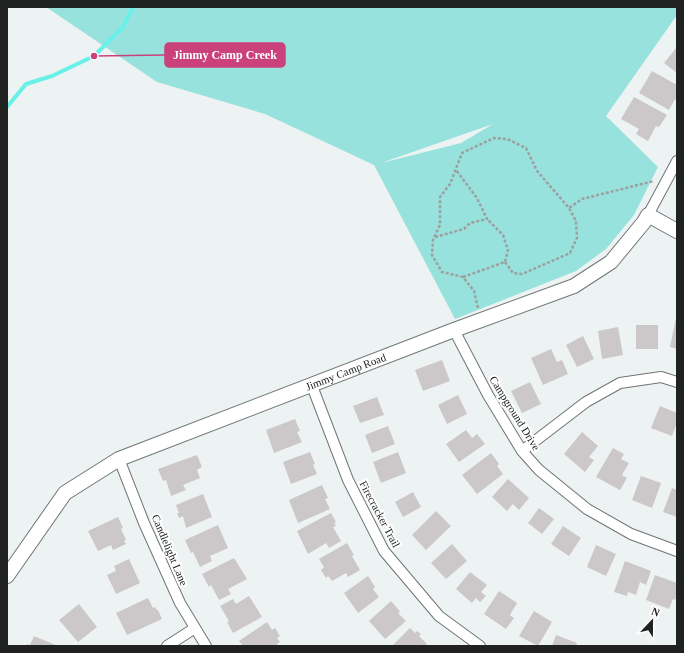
<svg xmlns="http://www.w3.org/2000/svg" width="684" height="653" font-family="'Times New Roman',serif">
<style>
.green{fill:#98e2dd;fill-rule:evenodd}
.lines{fill:none;stroke-linecap:round;stroke-linejoin:round}
.stream{stroke:#69f0e9;stroke-width:4}
.building{fill:#ccc7c8}
.street-casing{stroke:#6f7575;stroke-width:12}
.secondary-casing{stroke:#6f7575;stroke-width:16}
.path{stroke:#9ca09f;stroke-width:2.5;stroke-dasharray:3 2;stroke-linecap:butt}
.street{stroke:#fff;stroke-width:10}
.secondary{stroke:#fff;stroke-width:14}
.labels{text-anchor:middle;dominant-baseline:central;stroke-width:4;stroke-linejoin:round;paint-order:stroke}
.street-label{font-size:11px;fill:#202222;stroke:#fff}
.leader{fill:none;stroke:#ca417b;stroke-width:1.5}
.callout-dot{fill:#ca417b;stroke:#fff;stroke-width:1.5}
.callout{fill:#ca417b;stroke:#ca417b;stroke-width:1.5}
.callout-label{font-size:12px;text-anchor:middle;font-weight:bold;fill:#fff}
</style>
<rect width="100%" height="100%" fill="#edf3f2"/>
<!-- green -->
<path class="green" d="M 46,7 L 677,7 L 677,15 L 606,116 L 658,167 L 634,215 L 606,249 L 576,271 L 455,319 L 374,165 L 265,114 L 157,82 ZM 493,124 L 461,143 L 381,163 Z"/>
<g class="lines">
<!-- stream -->
<path class="stream" d="M 7,107 L 26,84 L 52,76 L 94,56 L 123,27 L 133,7"/>
</g>
<!-- building -->
<path class="building" d="M 677,47 L 677,73 L 664,63 Z
M 652,71 L 677,85 L 677,100 L 675,99 L 669,110 L 639,93 Z
M 634,97 L 667,115 L 659,127 L 656,126 L 648,141 L 636,134 L 639,129 L 621,119 Z
M 676,318 L 677,318 L 677,349 L 670,347 Z
M 636,325 L 658,325 L 658,349 L 636,349 Z
M 618,327 L 623,355 L 602,359 L 598,331 Z
M 583,336 L 594,359 L 577,367 L 566,345 Z
M 551,349 L 557,362 L 562,360 L 568,374 L 543,385 L 531,358 Z
M 442,360 L 450,381 L 423,391 L 415,370 Z
M 530,382 L 541,404 L 522,413 L 511,391 Z
M 458,395 L 467,414 L 447,424 L 438,405 Z
M 377,397 L 384,415 L 360,423 L 353,406 Z
M 660,406 L 677,413 L 677,422 L 672,436 L 651,428 Z
M 295,419 L 300,431 L 297,432 L 302,442 L 274,453 L 266,430 Z
M 388,426 L 395,444 L 372,453 L 365,435 Z
M 466,430 L 472,438 L 477,434 L 485,444 L 459,462 L 446,444 Z
M 582,432 L 598,446 L 589,457 L 594,460 L 585,472 L 564,454 Z
M 613,448 L 624,454 L 621,459 L 629,463 L 622,475 L 627,478 L 620,490 L 596,477 Z
M 310,452 L 315,464 L 313,465 L 317,474 L 291,484 L 283,462 Z
M 398,452 L 406,473 L 381,483 L 373,462 Z
M 491,453 L 499,464 L 497,466 L 503,474 L 477,494 L 462,475 Z
M 197,455 L 202,467 L 197,470 L 200,478 L 183,485 L 186,490 L 171,496 L 166,480 L 163,481 L 158,469 Z
M 641,476 L 661,483 L 652,508 L 632,500 Z
M 508,479 L 529,498 L 519,510 L 513,504 L 507,511 L 492,497 Z
M 322,485 L 328,498 L 325,499 L 330,509 L 298,523 L 289,500 Z
M 672,488 L 677,490 L 677,517 L 663,512 Z
M 413,492 L 421,507 L 403,517 L 395,502 Z
M 203,494 L 212,517 L 186,528 L 183,516 L 179,518 L 177,513 L 179,513 L 176,505 Z
M 539,508 L 554,519 L 542,534 L 528,523 Z
M 436,511 L 451,526 L 426,550 L 412,535 Z
M 331,513 L 336,522 L 334,523 L 336,526 L 333,527 L 341,541 L 329,548 L 326,543 L 308,554 L 297,531 Z
M 118,517 L 123,528 L 121,529 L 126,540 L 124,541 L 126,544 L 113,550 L 111,545 L 98,551 L 88,531 Z
M 218,525 L 228,548 L 210,556 L 212,561 L 200,567 L 193,552 L 191,553 L 185,540 Z
M 563,526 L 581,538 L 569,556 L 551,544 Z
M 347,543 L 354,555 L 352,556 L 360,570 L 348,577 L 346,573 L 332,581 L 328,576 L 326,578 L 321,570 L 324,567 L 319,559 Z
M 452,544 L 467,561 L 446,579 L 431,563 Z
M 596,545 L 616,554 L 606,576 L 587,567 Z
M 234,558 L 247,579 L 228,589 L 231,594 L 219,600 L 211,585 L 209,587 L 202,574 Z
M 129,559 L 140,583 L 116,594 L 107,575 L 116,571 L 114,566 Z
M 625,561 L 651,571 L 646,585 L 640,582 L 636,595 L 628,592 L 627,596 L 614,592 Z
M 470,572 L 487,585 L 481,592 L 486,596 L 480,602 L 476,598 L 472,603 L 456,589 Z
M 655,575 L 677,583 L 677,594 L 675,600 L 673,599 L 669,609 L 646,600 Z
M 368,576 L 375,587 L 373,589 L 379,597 L 358,613 L 344,593 Z
M 499,591 L 517,603 L 510,615 L 514,618 L 506,629 L 484,614 Z
M 249,596 L 262,617 L 233,633 L 227,622 L 229,621 L 220,606 L 233,599 L 236,604 Z
M 148,598 L 153,608 L 155,607 L 157,610 L 158,610 L 162,619 L 127,635 L 116,613 Z
M 391,601 L 398,609 L 400,612 L 398,613 L 406,621 L 385,639 L 369,621 Z
M 79,604 L 97,627 L 78,642 L 59,620 Z
M 534,611 L 552,622 L 538,646 L 519,636 Z
M 267,622 L 272,630 L 275,628 L 280,636 L 277,638 L 280,642 L 275,646 L 243,646 L 239,641 Z
M 410,628 L 415,633 L 417,631 L 421,634 L 419,636 L 427,644 L 425,646 L 392,646 Z
M 556,635 L 577,643 L 576,646 L 552,646 Z
M 34,636 L 58,646 L 27,646 L 27,644 L 30,645 Z"/>
<g class="lines">
<defs>
<path id="street" d="M 648,215 L 677,161
M 454,330 L 488,395 L 522,451 L 539,470 L 587,509 L 631,534 L 677,551
M 312,386 L 348,480 L 384,551 L 439,616 L 480,646
M 522,451 L 586,402 L 620,383 L 661,377 L 677,382
M 119,459 L 144,523 L 180,603 L 206,646
M 167,646 L 195,628"/>
<g id="secondary">
<path id="s1" d="M 7,576 L 65,493 L 119,459 L 454,330 L 574,286 L 611,262 L 644,222 L 648,215 L 677,231"/>
</g>
</defs>
<!-- street casing -->
<use href="#street" class="street-casing"/>
<!-- secondary casing -->
<use href="#secondary" class="secondary-casing"/>
<!-- path -->
<path class="path" d="M 435,237 L 464,229 L 470,223 L 487,219 L 477,198 L 456,170
M 505,262 L 513,273 L 522,274 L 570,253 L 577,238 L 576,221 L 569,208
M 463,277 L 505,262 L 508,250 L 503,235 L 487,219
M 478,308 L 474,291 L 463,277 L 442,272 L 432,255 L 433,240 L 440,225 L 440,197 L 450,184 L 462,153 L 494,138 L 507,139 L 526,148 L 537,171 L 569,208 L 582,199 L 654,181"/>
<!-- street -->
<use href="#street" class="street"/>
<!-- secondary -->
<use href="#secondary" class="secondary"/>
</g>
<g class="labels">
<!-- street labels -->
<g class="street-label">
<text stroke="none"><textPath href="#s1" startOffset="408">Jimmy Camp Road</textPath></text>
<text transform="translate(515 413) rotate(58)">Campground Drive</text>
<text transform="translate(380 514) rotate(62)">Firecracker Trail</text>
<text transform="translate(170 550) rotate(67)">Candlelight Lane</text>
</g>
</g>
<!-- callouts -->
<path class="leader" d="M94 56L165 55"/>
<circle class="callout-dot" cx="94" cy="56" r="4"/>
<rect class="callout" x="165" y="43" width="120" height="24" rx="4"/>
<g class="callout-label">
<text x="225" y="59">Jimmy Camp Creek</text>
</g>
<!-- border -->
<rect width="684" height="653" fill="none" stroke="#202222" stroke-width="16"/>
<!-- north arrow -->
<g transform="translate(652 621) rotate(22)" stroke="#ffffff" stroke-width="3" paint-order="stroke">
<path d="M0-3L7 15L0 10L-7 15Z" fill="#202222"/>
<text y="-6" font-size="11" font-weight="bold" text-anchor="middle" fill="#202222">N</text>
</g>
</svg>
